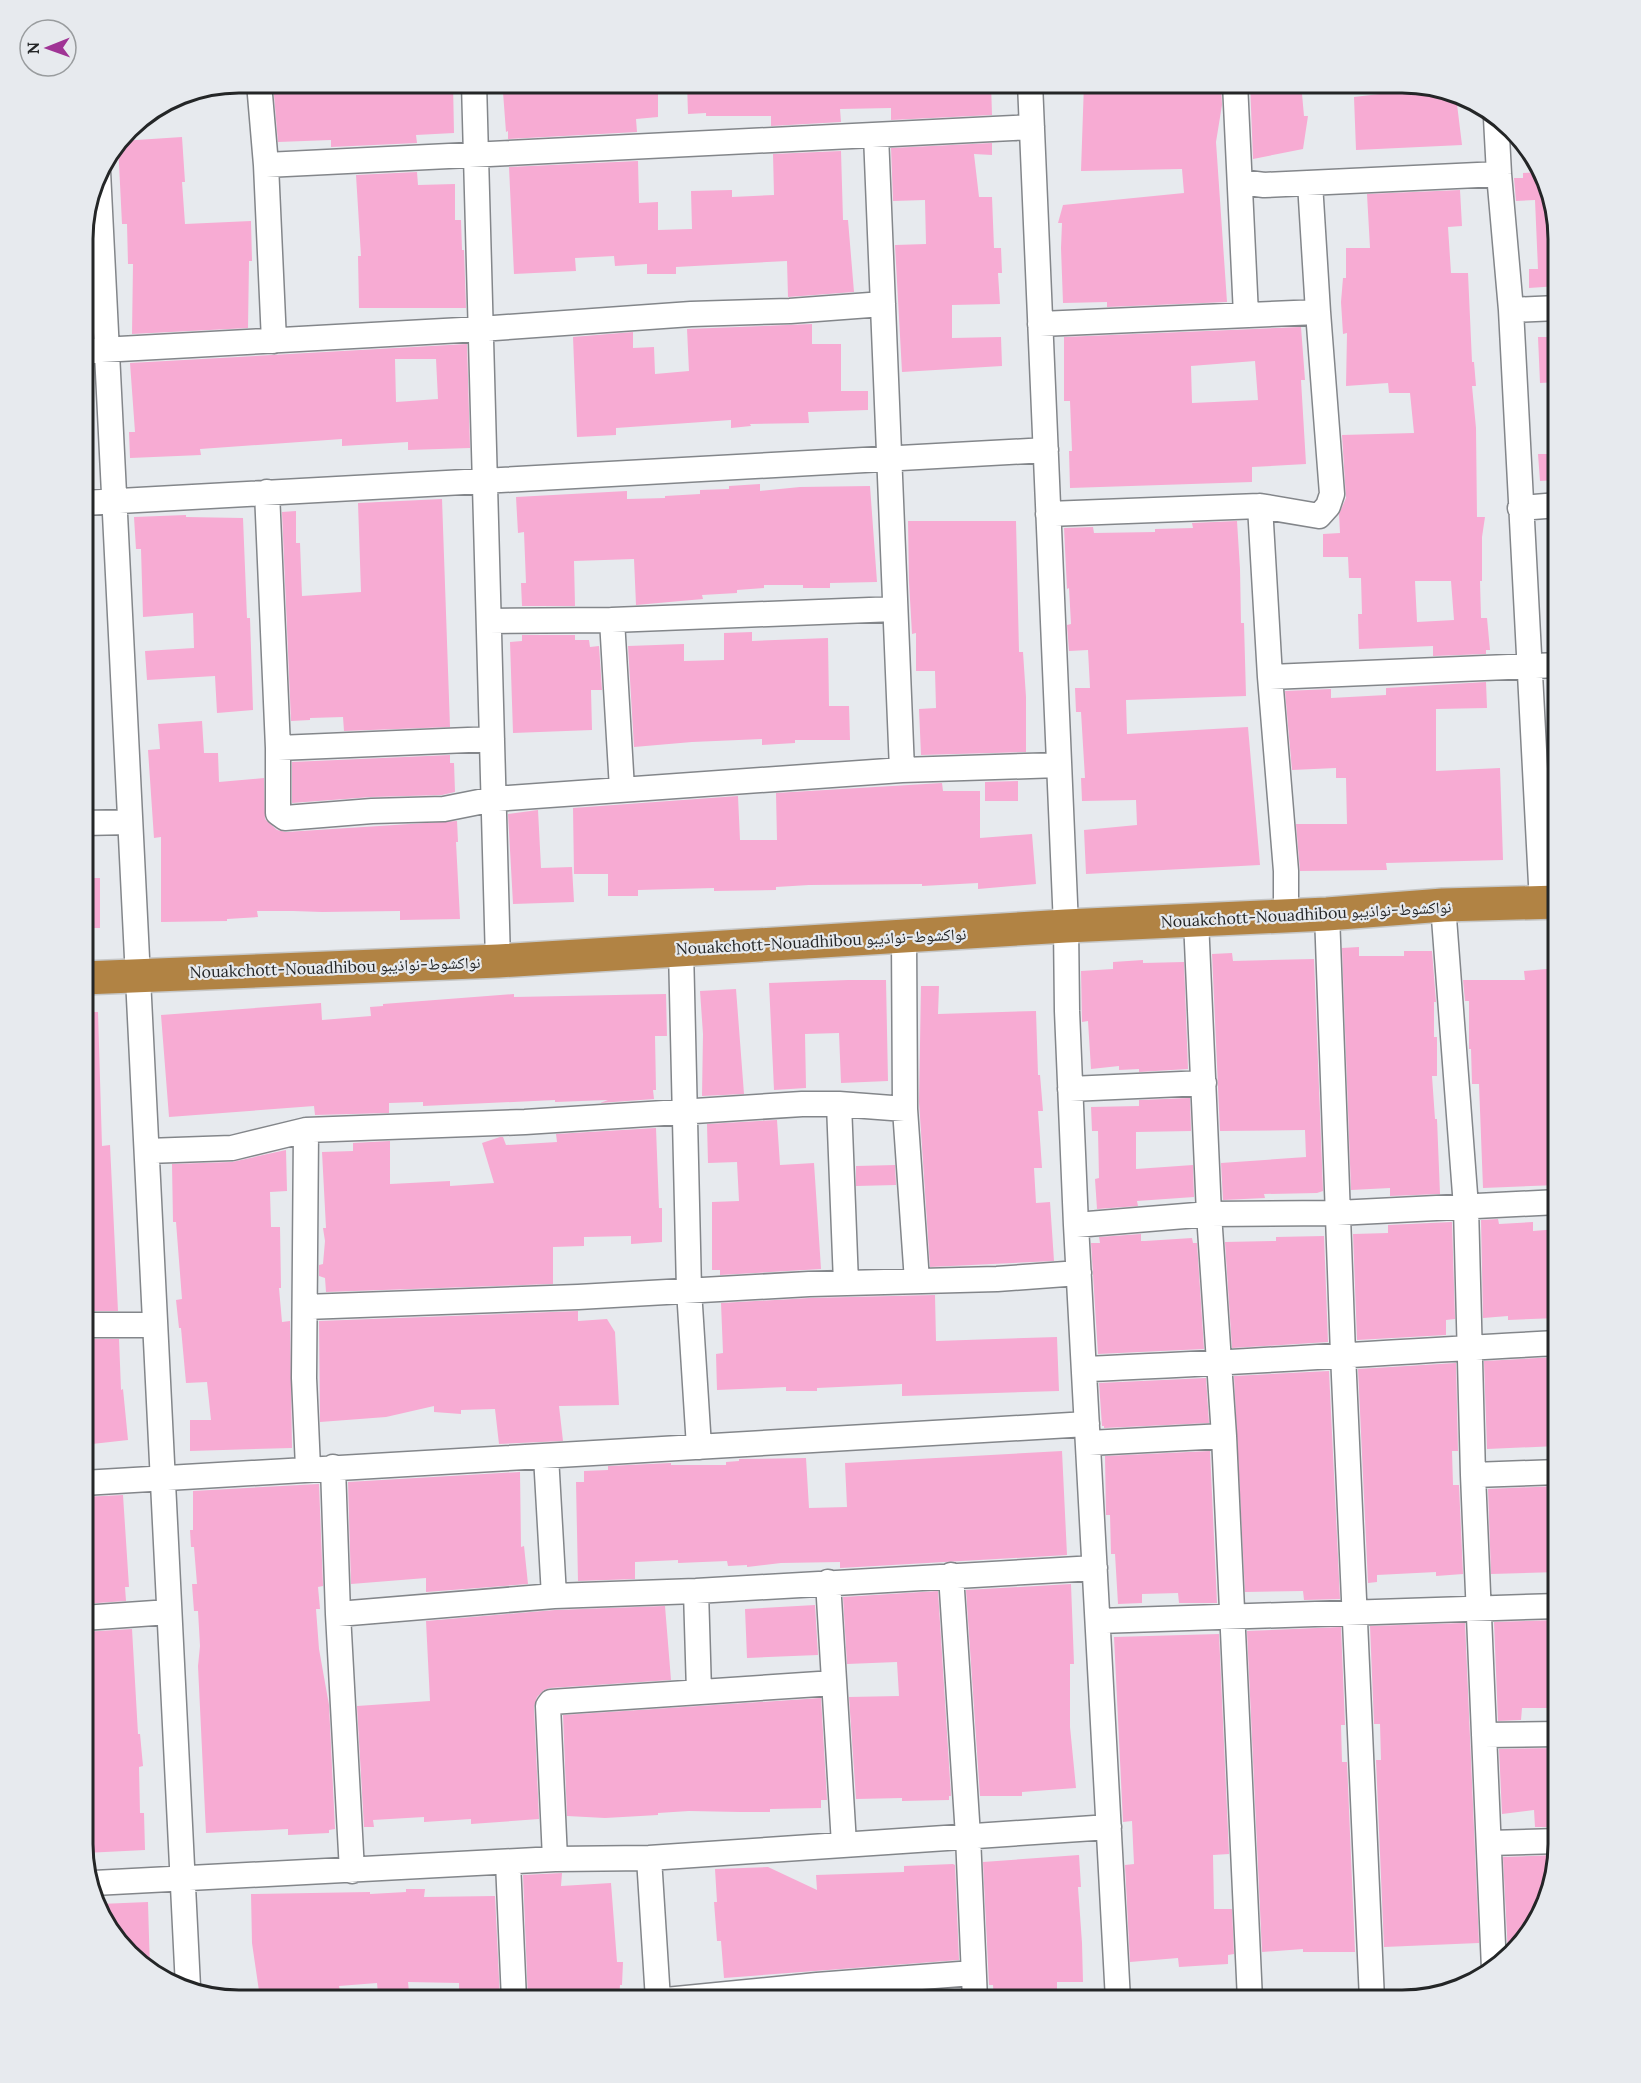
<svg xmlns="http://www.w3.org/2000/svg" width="1641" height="2083" font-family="Lora,'Noto Naskh Arabic',serif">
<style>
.building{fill:#f7abd3;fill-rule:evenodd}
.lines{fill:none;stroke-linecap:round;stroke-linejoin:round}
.minor-casing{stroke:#83868a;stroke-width:27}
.highway-casing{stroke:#c6c7c7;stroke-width:36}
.minor{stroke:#fff;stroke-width:24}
.highway{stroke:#b18344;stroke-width:33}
.labels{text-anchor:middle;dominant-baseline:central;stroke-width:4.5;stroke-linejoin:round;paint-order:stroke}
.street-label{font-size:16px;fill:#242627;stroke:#e7eaee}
.rim{fill:none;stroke:#242627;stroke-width:3}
</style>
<rect width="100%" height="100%" fill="#e7eaee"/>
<!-- building -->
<path class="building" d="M 273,83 L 381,83 L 382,85 L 453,83 L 454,133 L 416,135 L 417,143 L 331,147 L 331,140 L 278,142 Z
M 542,83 L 658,83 L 658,117 L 636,119 L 637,132 L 508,139 L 508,131 L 506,132 L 503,92 L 517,91 L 517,85 Z
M 687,83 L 991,83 L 992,115 L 891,120 L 891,108 L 840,109 L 841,122 L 771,126 L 771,116 L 706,116 L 706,113 L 688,114 Z
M 1084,83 L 1221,83 L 1222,105 L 1216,142 L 1227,302 L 1107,307 L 1107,302 L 1063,303 L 1061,248 L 1062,223 L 1058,223 L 1063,205 L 1184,193 L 1182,169 L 1081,171 Z
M 1250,83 L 1301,83 L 1304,116 L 1308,116 L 1303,149 L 1253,159 Z
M 1404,83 L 1412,83 L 1456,96 L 1462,145 L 1356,150 L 1354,97 L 1405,91 Z
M 182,137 L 185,182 L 182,182 L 185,224 L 251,221 L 252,261 L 249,261 L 248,328 L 132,334 L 133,264 L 128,264 L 127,224 L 122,224 L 118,144 L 121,141 Z
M 992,143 L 992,155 L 974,154 L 979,197 L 992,197 L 994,248 L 1001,248 L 1002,273 L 998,273 L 1000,304 L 952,305 L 952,338 L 1001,337 L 1002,366 L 902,372 L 895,245 L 926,244 L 925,200 L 893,201 L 891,148 Z
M 841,151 L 843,220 L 848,220 L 854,292 L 788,297 L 787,261 L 676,267 L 676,274 L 647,274 L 647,264 L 615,266 L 614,256 L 575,258 L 576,271 L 514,274 L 509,167 L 638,161 L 639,203 L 658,202 L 658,230 L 692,229 L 691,191 L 732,190 L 732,197 L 774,195 L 773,154 Z
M 417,172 L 418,185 L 455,184 L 455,220 L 461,220 L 462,250 L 464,250 L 466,308 L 359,308 L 358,256 L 361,256 L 356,175 Z
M 1538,172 L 1558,238 L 1558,286 L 1529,288 L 1529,269 L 1538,269 L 1535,200 L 1516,201 L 1514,178 L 1523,178 L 1523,173 Z
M 1460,190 L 1462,226 L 1448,227 L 1451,273 L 1468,273 L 1472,362 L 1474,362 L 1476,386 L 1472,386 L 1476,428 L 1477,517 L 1485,517 L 1482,537 L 1482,581 L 1480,581 L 1481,618 L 1487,618 L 1490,650 L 1486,650 L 1486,654 L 1433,656 L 1433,646 L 1359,649 L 1358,614 L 1362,614 L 1361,578 L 1349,578 L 1348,557 L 1323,557 L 1323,534 L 1340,533 L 1339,514 L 1346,498 L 1342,435 L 1414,433 L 1410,393 L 1389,393 L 1388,383 L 1346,386 L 1347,333 L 1343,334 L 1341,302 L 1343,278 L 1346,278 L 1346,248 L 1370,248 L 1367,194 ZM 1415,581 L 1451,581 L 1454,620 L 1417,622 Z
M 812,324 L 812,344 L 841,344 L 841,391 L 868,391 L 868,410 L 808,412 L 809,423 L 750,424 L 751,426 L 731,428 L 731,420 L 616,428 L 616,435 L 577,437 L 573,337 L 633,332 L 633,348 L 654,347 L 655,374 L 689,371 L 687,329 Z
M 1301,327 L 1305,380 L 1301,380 L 1306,464 L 1252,467 L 1252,482 L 1070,488 L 1069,451 L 1072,451 L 1070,401 L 1064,401 L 1064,337 ZM 1255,361 L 1258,400 L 1192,403 L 1191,366 Z
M 1538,337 L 1558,337 L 1558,382 L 1540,383 Z
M 467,344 L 470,448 L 408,450 L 408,442 L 342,446 L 342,439 L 200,449 L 201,455 L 130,458 L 129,432 L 135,432 L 130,363 ZM 395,359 L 436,359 L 438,399 L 396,402 Z
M 1538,454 L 1558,454 L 1558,480 L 1540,481 Z
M 760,484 L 760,491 L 800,487 L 870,486 L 877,582 L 830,583 L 830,588 L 803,588 L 803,585 L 764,585 L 764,588 L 737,590 L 737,593 L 702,595 L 703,599 L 636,605 L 634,559 L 574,561 L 575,606 L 522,606 L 521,583 L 526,583 L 524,532 L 518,533 L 516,497 L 627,491 L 627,499 L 665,498 L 665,496 L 700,494 L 700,490 L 729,489 L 729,486 Z
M 442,499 L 450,727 L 344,731 L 343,717 L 310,718 L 310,720 L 291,721 L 282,512 L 296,511 L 296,543 L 300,543 L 302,596 L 361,592 L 358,503 Z
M 186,515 L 186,517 L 243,518 L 247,618 L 250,618 L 253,710 L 217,713 L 215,676 L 147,680 L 145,651 L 194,648 L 193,613 L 143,617 L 141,549 L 136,549 L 134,517 Z
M 908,521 L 1016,521 L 1019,652 L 1023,652 L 1026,697 L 1026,752 L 921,755 L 919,709 L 936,708 L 935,671 L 916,671 L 916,633 L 912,634 L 909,582 Z
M 1237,521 L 1240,569 L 1241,623 L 1244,623 L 1246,696 L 1126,700 L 1127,734 L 1248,727 L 1260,865 L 1086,874 L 1084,830 L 1137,825 L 1136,800 L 1082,801 L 1081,778 L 1085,778 L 1081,712 L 1076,712 L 1075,688 L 1090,688 L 1088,650 L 1069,651 L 1067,625 L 1071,624 L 1069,588 L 1067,589 L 1064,528 L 1093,527 L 1094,533 L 1155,532 L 1155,529 L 1193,528 L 1192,523 Z
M 752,632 L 752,641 L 828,638 L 829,706 L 849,706 L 850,740 L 795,740 L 795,743 L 762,745 L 762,739 L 692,742 L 634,747 L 628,646 L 684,644 L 684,661 L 724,660 L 724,633 Z
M 522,635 L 575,635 L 575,640 L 589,640 L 590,647 L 599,646 L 602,690 L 591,690 L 592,730 L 513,733 L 510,642 L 522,641 Z
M 1486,682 L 1487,708 L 1436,709 L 1436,771 L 1500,768 L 1503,860 L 1386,863 L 1387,870 L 1300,871 L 1296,824 L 1347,824 L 1346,778 L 1336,778 L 1336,768 L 1292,770 L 1285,691 L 1331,689 L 1331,698 L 1386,695 L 1386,688 Z
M 202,721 L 204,753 L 218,753 L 219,782 L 264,778 L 265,819 L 277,830 L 286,832 L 457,821 L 458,842 L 456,842 L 460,919 L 400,920 L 400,911 L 322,912 L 293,911 L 257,911 L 258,917 L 227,919 L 227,921 L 161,922 L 161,837 L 154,838 L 148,750 L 160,749 L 158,724 Z
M 450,755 L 450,763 L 454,763 L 455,792 L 442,795 L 371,797 L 292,803 L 292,762 Z
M 1018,781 L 1018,801 L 985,801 L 985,782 Z
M 942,783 L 943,791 L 980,791 L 980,838 L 1032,834 L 1036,884 L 978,889 L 978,883 L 922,886 L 922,884 L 809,885 L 776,887 L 776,890 L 714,891 L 714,888 L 638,890 L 638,896 L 608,896 L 608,874 L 574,874 L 573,808 L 738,796 L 740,840 L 777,840 L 776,793 Z
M 538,810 L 541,868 L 572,867 L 574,902 L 513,904 L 508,814 Z
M 83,878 L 100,878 L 100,928 L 83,928 Z
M 1359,947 L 1359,956 L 1404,956 L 1404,951 L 1432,951 L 1436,1002 L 1434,1002 L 1434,1037 L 1437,1037 L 1437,1076 L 1432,1076 L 1435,1119 L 1437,1119 L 1440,1194 L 1390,1196 L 1390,1188 L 1351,1190 L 1342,948 Z
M 1232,953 L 1233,961 L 1314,959 L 1323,1191 L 1317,1193 L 1264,1194 L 1265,1198 L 1223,1200 L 1221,1163 L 1306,1157 L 1305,1130 L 1220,1131 L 1212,954 Z
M 1143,960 L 1143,963 L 1184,962 L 1188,1069 L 1139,1072 L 1139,1069 L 1119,1070 L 1119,1066 L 1091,1069 L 1088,1021 L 1082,1022 L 1081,971 L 1113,969 L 1113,962 Z
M 1558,968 L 1558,1031 L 1556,1031 L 1558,1055 L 1558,1185 L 1483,1188 L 1479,1084 L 1472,1084 L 1471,1049 L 1469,1049 L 1469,1001 L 1465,1001 L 1463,980 L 1525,980 L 1524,971 Z
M 848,980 L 886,980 L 888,1081 L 841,1083 L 839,1033 L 805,1034 L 806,1088 L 774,1090 L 769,983 Z
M 921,986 L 939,986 L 938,1014 L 1036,1011 L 1038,1075 L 1040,1075 L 1043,1111 L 1038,1111 L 1042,1168 L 1034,1168 L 1036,1203 L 1050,1202 L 1054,1261 L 930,1267 L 919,1102 Z
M 736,989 L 744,1094 L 702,1096 L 703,1034 L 700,991 Z
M 514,994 L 514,997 L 666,994 L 667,1036 L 655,1036 L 656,1090 L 653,1090 L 654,1099 L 600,1103 L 608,1100 L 555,1102 L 555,1100 L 423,1106 L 423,1102 L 389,1103 L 389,1113 L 315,1115 L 314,1106 L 169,1117 L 161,1015 L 321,1003 L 322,1020 L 371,1016 L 370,1007 L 383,1006 L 383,1004 Z
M 83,1012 L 98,1012 L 102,1146 L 110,1145 L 118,1311 L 83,1311 Z
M 1190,1098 L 1191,1131 L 1136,1132 L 1136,1169 L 1193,1165 L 1194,1197 L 1137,1201 L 1138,1206 L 1097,1209 L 1095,1179 L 1099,1178 L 1098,1131 L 1092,1131 L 1091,1107 L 1139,1106 L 1139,1100 Z
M 777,1120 L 780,1165 L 814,1163 L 821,1269 L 720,1275 L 720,1270 L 712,1270 L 712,1202 L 739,1201 L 737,1162 L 708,1163 L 707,1124 Z
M 656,1128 L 659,1208 L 662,1208 L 662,1242 L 631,1244 L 631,1236 L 584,1237 L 584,1246 L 553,1247 L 553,1284 L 326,1292 L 325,1278 L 319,1276 L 319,1265 L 323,1264 L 325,1241 L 323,1228 L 326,1228 L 322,1152 L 353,1151 L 353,1143 L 390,1141 L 390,1184 L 450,1181 L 450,1186 L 494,1183 L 482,1143 L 500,1137 L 503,1137 L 506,1145 L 557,1142 L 556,1134 Z
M 286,1150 L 287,1191 L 270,1192 L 271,1227 L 280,1227 L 281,1288 L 279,1288 L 282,1322 L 290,1321 L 292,1448 L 190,1451 L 190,1420 L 211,1420 L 207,1382 L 186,1383 L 181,1328 L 179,1328 L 176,1300 L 182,1299 L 176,1222 L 173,1222 L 172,1164 L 232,1162 Z
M 895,1165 L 896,1185 L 856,1186 L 856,1166 Z
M 1498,1219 L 1499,1224 L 1533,1222 L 1533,1231 L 1558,1229 L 1558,1318 L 1508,1320 L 1508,1316 L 1483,1318 L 1481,1220 Z
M 1452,1222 L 1455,1319 L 1446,1320 L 1446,1335 L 1357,1340 L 1353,1234 L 1388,1233 L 1388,1225 Z
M 1141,1234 L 1141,1241 L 1145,1241 L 1192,1238 L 1193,1243 L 1197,1243 L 1204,1349 L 1098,1354 L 1091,1243 L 1100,1243 L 1099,1237 Z
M 1324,1236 L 1328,1342 L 1232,1348 L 1225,1242 L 1276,1241 L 1276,1237 Z
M 935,1295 L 936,1341 L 1057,1337 L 1059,1391 L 902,1396 L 902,1384 L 817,1388 L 817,1391 L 786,1391 L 786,1387 L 717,1390 L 716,1354 L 723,1353 L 721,1303 L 810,1298 Z
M 578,1311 L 578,1321 L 607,1319 L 615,1332 L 619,1405 L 559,1406 L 563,1441 L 499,1444 L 495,1409 L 461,1410 L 461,1414 L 434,1412 L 434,1406 L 386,1417 L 320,1422 L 319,1321 Z
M 83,1339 L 119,1339 L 121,1390 L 123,1389 L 128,1440 L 83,1445 Z
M 1558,1357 L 1558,1446 L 1487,1449 L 1484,1361 Z
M 1456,1363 L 1458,1451 L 1452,1451 L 1453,1485 L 1459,1485 L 1463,1574 L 1436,1576 L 1436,1572 L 1377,1575 L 1377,1582 L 1368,1583 L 1358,1369 Z
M 1329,1371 L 1340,1599 L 1304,1600 L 1303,1591 L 1245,1592 L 1234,1376 Z
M 1206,1378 L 1209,1423 L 1104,1428 L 1104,1426 L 1102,1426 L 1099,1383 Z
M 1062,1451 L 1067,1555 L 840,1568 L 840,1562 L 781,1563 L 747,1567 L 747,1565 L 728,1566 L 727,1561 L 678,1563 L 678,1560 L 635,1562 L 635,1579 L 578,1581 L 576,1482 L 584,1482 L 584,1471 L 608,1470 L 608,1466 L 671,1463 L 671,1465 L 726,1465 L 726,1462 L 739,1461 L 739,1459 L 806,1458 L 809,1508 L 847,1507 L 845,1463 Z
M 1210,1451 L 1217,1603 L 1179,1603 L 1178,1593 L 1142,1594 L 1142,1603 L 1118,1604 L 1115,1554 L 1111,1554 L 1110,1515 L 1106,1515 L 1105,1456 Z
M 520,1472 L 521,1547 L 524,1546 L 528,1584 L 426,1592 L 426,1578 L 351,1584 L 348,1482 Z
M 319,1484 L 323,1586 L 318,1587 L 320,1609 L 316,1609 L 319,1649 L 329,1705 L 335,1829 L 329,1830 L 329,1833 L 288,1835 L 288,1829 L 206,1833 L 198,1666 L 200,1646 L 198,1611 L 194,1611 L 192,1584 L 197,1584 L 194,1547 L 191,1547 L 190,1530 L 193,1530 L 193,1491 Z
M 1558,1486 L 1558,1572 L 1491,1574 L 1488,1489 Z
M 123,1495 L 129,1587 L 125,1587 L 126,1601 L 83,1604 L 83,1497 Z
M 1071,1584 L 1074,1664 L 1070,1664 L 1070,1727 L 1076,1788 L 1022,1792 L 1022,1796 L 980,1796 L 966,1590 Z
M 938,1591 L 951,1796 L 949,1796 L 949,1800 L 902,1801 L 902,1798 L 856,1799 L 849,1697 L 899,1696 L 897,1662 L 847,1664 L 843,1597 Z
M 815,1605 L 818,1655 L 747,1658 L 745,1609 Z
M 665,1606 L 671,1680 L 550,1688 L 544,1690 L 537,1697 L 534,1707 L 539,1819 L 471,1824 L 471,1819 L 424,1822 L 424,1817 L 373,1820 L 374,1827 L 364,1827 L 357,1706 L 430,1701 L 426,1621 L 555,1610 Z
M 1558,1620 L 1558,1701 L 1549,1701 L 1549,1708 L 1522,1708 L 1521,1720 L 1498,1721 L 1494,1622 Z
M 1465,1623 L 1479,1943 L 1384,1947 L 1376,1760 L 1381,1760 L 1380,1724 L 1374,1724 L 1370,1626 Z
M 1341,1627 L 1345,1725 L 1341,1725 L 1342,1762 L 1347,1762 L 1355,1952 L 1303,1952 L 1303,1949 L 1262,1952 L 1247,1631 Z
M 132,1629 L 138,1734 L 140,1734 L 143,1766 L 139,1767 L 140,1813 L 144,1813 L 145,1850 L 85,1853 L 82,1845 L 83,1632 Z
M 1219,1634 L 1229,1854 L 1213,1855 L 1214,1909 L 1232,1909 L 1234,1954 L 1228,1955 L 1228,1964 L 1179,1967 L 1178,1958 L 1130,1962 L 1125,1865 L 1134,1864 L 1132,1821 L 1123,1822 L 1114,1637 Z
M 821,1698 L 827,1800 L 821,1800 L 821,1808 L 770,1809 L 770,1812 L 740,1812 L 689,1811 L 658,1813 L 658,1815 L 605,1818 L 567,1816 L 563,1715 Z
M 1558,1748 L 1558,1827 L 1535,1827 L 1534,1810 L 1502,1814 L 1499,1749 Z
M 1079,1855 L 1081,1887 L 1078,1887 L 1082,1943 L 1083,1982 L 1057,1982 L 1057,2000 L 994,2000 L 993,1985 L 989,1985 L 983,1862 Z
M 1556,1855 L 1538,1922 L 1508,1954 L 1503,1857 Z
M 953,1864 L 955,1865 L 959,1960 L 724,1978 L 721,1941 L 717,1941 L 714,1902 L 717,1902 L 715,1869 L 768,1867 L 817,1890 L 816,1875 L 904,1872 L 904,1866 Z
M 562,1873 L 561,1886 L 611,1883 L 617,1962 L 623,1962 L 622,1985 L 620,1985 L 619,2000 L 528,2000 L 523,1875 Z
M 406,1889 L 425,1889 L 424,1897 L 495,1896 L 500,1999 L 459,2000 L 459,1983 L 408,1982 L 409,1992 L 378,1994 L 377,1983 L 339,1986 L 340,1991 L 303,1993 L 303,1997 L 285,1996 L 285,1989 L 259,1991 L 252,1943 L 251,1894 L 370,1892 L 370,1894 L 406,1892 Z
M 148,1902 L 149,1937 L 150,1969 L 109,1931 L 100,1904 Z"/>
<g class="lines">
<defs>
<path id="minor" d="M 259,83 L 266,165 L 274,341
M 474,83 L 498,961
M 1030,83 L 1066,926 L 1067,1011 L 1076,1225 L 1118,2000
M 1235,83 L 1246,315
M 1496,118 L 1499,174 L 1511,310 L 1542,903
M 876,135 L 902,770
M 266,165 L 1032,127
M 98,171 L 188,1987
M 1240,182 L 1264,185 L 1499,174
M 1511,310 L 1558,308
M 1040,324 L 1318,312
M 83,351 L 480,329 L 691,314 L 790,311 L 883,304
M 267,492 L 278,748 L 278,813 L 285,818 L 372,811 L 444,809 L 494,799 L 902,770 L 1059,765
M 83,503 L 1046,450
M 1260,506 L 1270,677 L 1286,871 L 1286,916
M 1520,508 L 1558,505
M 1048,514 L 1260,506 L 1319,516 L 1328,506 L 1332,494 L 1318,312 L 1310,183
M 612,620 L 622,789
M 489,621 L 612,620 L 895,609
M 1270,677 L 1558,665
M 278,748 L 492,739
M 1537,792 L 1558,791
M 83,823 L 130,822
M 1443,905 L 1466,1207 L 1473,1475 L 1494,1969
M 1327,914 L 1343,1354 L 1372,2000
M 1196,920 L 1209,1214 L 1224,1436 L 1250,2000
M 904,937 L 905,1109 L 917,1281
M 681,949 L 689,1290 L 699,1447
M 1070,1089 L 1204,1083
M 839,1104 L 846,1283
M 306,1130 L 304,1378 L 308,1468
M 147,1151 L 232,1148 L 306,1130 L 525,1122 L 802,1104 L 839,1104 L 905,1109
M 1076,1225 L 1209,1214 L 1337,1213 L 1558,1202
M 305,1307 L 578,1297 L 809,1284 L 997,1279 L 1079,1273
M 83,1325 L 155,1325
M 1085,1369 C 1243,1363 1400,1351 1558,1343
M 1089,1443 L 1224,1436
M 546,1456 L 554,1596
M 333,1467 L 338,1614 L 352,1871
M 1473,1475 L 1558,1472
M 83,1483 L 1087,1424
M 951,1575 L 968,1836 L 975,2000
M 828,1582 L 844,1844
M 696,1591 L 699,1692
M 338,1614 L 554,1596 L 696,1591 L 1095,1568
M 83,1618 L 169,1612
M 1098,1621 L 1558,1606
M 1484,1735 L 1558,1734
M 1489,1843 L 1558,1841
M 649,1858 L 658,2000
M 555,1859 L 548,1706 L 551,1702 L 834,1683
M 508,1862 L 514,2000
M 94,1883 L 555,1859 L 649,1858 L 1109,1827
M 666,2000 L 817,1985 L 973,1973"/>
<path id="highway" d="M 83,978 L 498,961 L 1066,926 L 1327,914 L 1443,905 L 1558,902"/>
</defs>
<!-- minor casing -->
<use href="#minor" class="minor-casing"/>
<!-- highway casing -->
<use href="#highway" class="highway-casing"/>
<!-- minor -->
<use href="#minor" class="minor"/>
<!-- highway -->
<use href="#highway" class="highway"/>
</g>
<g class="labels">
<!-- street labels -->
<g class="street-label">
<text transform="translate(1306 914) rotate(-3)">Nouakchott-Nouadhibou نواكشوط-نواذيبو</text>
<text transform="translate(821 941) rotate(-3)">Nouakchott-Nouadhibou نواكشوط-نواذيبو</text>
<text transform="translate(335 967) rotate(-2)">Nouakchott-Nouadhibou نواكشوط-نواذيبو</text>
</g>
</g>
<!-- crop -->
<path d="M0 0H1641V2083H0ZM239 93H1402A146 146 0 0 1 1548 239V1844A146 146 0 0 1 1402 1990H239A146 146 0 0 1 93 1844V239A146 146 0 0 1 239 93Z" fill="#e7eaee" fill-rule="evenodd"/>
<path class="rim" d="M239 93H1402A146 146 0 0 1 1548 239V1844A146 146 0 0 1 1402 1990H239A146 146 0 0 1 93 1844V239A146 146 0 0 1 239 93Z"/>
<!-- north arrow -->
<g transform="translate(48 48) rotate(269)"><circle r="28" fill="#e7eaee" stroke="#999c9e" stroke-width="1.5"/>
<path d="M0-4.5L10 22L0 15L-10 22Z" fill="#a03495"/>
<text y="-9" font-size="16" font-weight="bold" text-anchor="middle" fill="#242627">N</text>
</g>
</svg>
